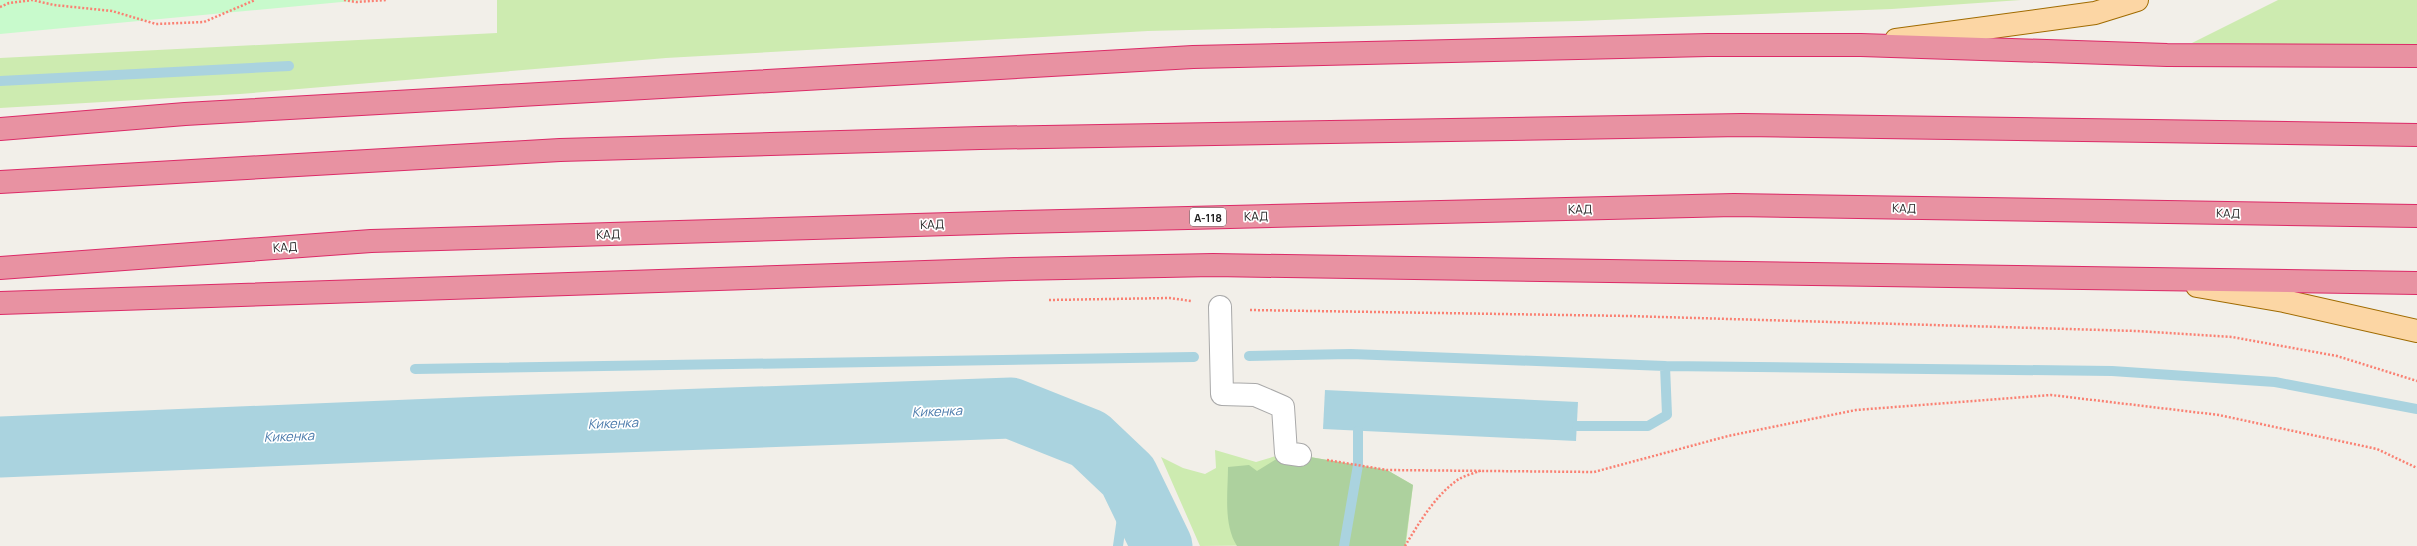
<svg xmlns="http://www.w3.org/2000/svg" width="2417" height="546" font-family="Manrope,sans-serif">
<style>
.grass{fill:#cdebb0}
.forest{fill:#add19e}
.park{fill:#c8facc}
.water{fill:#aad3df}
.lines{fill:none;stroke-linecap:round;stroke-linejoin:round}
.stream{stroke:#aad3df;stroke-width:10}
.river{stroke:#aad3df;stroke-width:61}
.minor-casing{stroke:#a9a9a9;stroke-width:24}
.major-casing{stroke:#a06b00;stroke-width:24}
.highway-casing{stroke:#dc2a67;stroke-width:24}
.path{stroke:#fa8072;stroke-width:2.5;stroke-dasharray:2 2;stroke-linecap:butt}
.minor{stroke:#fff;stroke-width:22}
.major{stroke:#fcd6a4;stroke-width:22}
.highway{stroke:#e892a2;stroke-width:22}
.labels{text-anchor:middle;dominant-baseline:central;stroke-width:3.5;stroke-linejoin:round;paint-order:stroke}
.shield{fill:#fff;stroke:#646464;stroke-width:1}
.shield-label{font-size:11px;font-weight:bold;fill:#222}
.street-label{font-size:12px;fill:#222;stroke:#fff}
.water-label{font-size:13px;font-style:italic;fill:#4a7aab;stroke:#fff}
</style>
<rect width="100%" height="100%" fill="#f2efe9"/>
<!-- grass -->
<path class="grass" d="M 497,0 L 2021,0 L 1892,9 L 1579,21 L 1148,31 L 666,58 L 240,94 L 0,108 L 0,58 L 497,33 Z
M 2278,0 L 2417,0 L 2417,46 L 2192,43 Z
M 1215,450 L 1256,462 L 1286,453 L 1387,470 L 1413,485 L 1406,544 L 1200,546 L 1161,457 L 1183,468 L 1205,474 L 1216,468 Z"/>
<!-- forest -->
<path class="forest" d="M 1286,453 L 1387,470 L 1413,485 L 1405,546 L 1237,546 C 1223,524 1228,492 1228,467 L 1249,465 L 1257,471 Z"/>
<!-- park -->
<path class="park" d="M 0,0 L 363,0 L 0,34 Z"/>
<!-- water -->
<path class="water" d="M 1325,390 L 1578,402 L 1576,441 L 1323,429 Z"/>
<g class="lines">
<!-- stream -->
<path class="stream" d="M 0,81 L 289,66
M 1249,356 L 1351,354 L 1665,366 L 1667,415 L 1648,426 L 1577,426
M 1665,366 L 2112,371 L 2275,382 L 2417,409
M 415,369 L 1194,357
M 1118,546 L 1128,476
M 1344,546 L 1358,465 L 1358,431"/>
<!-- river -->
<path class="river" d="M 0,447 L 483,427 L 1011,408 L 1089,439 L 1128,476 L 1162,546"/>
<defs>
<path id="minor" d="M 1220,307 L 1222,394 L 1255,395 L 1283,407 L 1286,453 L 1300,455"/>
<path id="major" d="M 1896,40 L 2095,13 L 2137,0
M 2197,286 L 2284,301 L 2417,331"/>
<path id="highway" d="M 0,129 L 185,114 L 1193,57 L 1708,45 L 1861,45 L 2167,55 L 2417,56
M 0,182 L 560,150 L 980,138 L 1742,125 L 2417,135
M 0,268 L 371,241 L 1020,222 L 1734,205 L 2417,216
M 0,303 L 1014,269 L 1213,265 L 2417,283"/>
</defs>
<!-- minor casing -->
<use href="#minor" class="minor-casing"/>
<!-- major casing -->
<use href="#major" class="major-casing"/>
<!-- highway casing -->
<use href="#highway" class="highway-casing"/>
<!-- path -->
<path class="path" d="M 344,0 L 356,2 L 386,0
M 0,7 L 9,3 L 32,0 L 54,5 L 112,11 L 156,24 L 204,22 L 255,0
M 1049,300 L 1170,298 L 1191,301
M 1250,310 L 1628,316 L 2136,331 L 2232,337 L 2337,356 L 2417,381
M 1327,460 L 1387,470 L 1594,472 L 1728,436 L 1856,410 L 2051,395 L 2219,415 L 2377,449 L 2417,468
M 1405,546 C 1419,523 1436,494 1459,479 C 1466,475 1475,473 1482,470"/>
<!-- minor -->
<use href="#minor" class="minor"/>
<!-- major -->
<use href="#major" class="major"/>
<!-- highway -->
<use href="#highway" class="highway"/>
</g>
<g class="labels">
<!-- shield labels -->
<rect class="shield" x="1190" y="208" width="36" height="18" rx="3"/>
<g class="shield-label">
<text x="1208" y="217">А-118</text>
</g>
<!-- street labels -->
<g class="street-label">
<text transform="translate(1904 208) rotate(1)">КАД</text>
<text transform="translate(1580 209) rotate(-1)">КАД</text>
<text transform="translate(2228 213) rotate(1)">КАД</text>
<text transform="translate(1256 216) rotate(-1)">КАД</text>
<text transform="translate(932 224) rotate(-2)">КАД</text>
<text transform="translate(608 234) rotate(-2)">КАД</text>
<text transform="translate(285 247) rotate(-4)">КАД</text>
</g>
<!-- water labels -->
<g class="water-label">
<text transform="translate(937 411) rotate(-2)">Кикенка</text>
<text transform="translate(613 423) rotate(-2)">Кикенка</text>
<text transform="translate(289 436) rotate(-2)">Кикенка</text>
</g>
</g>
</svg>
